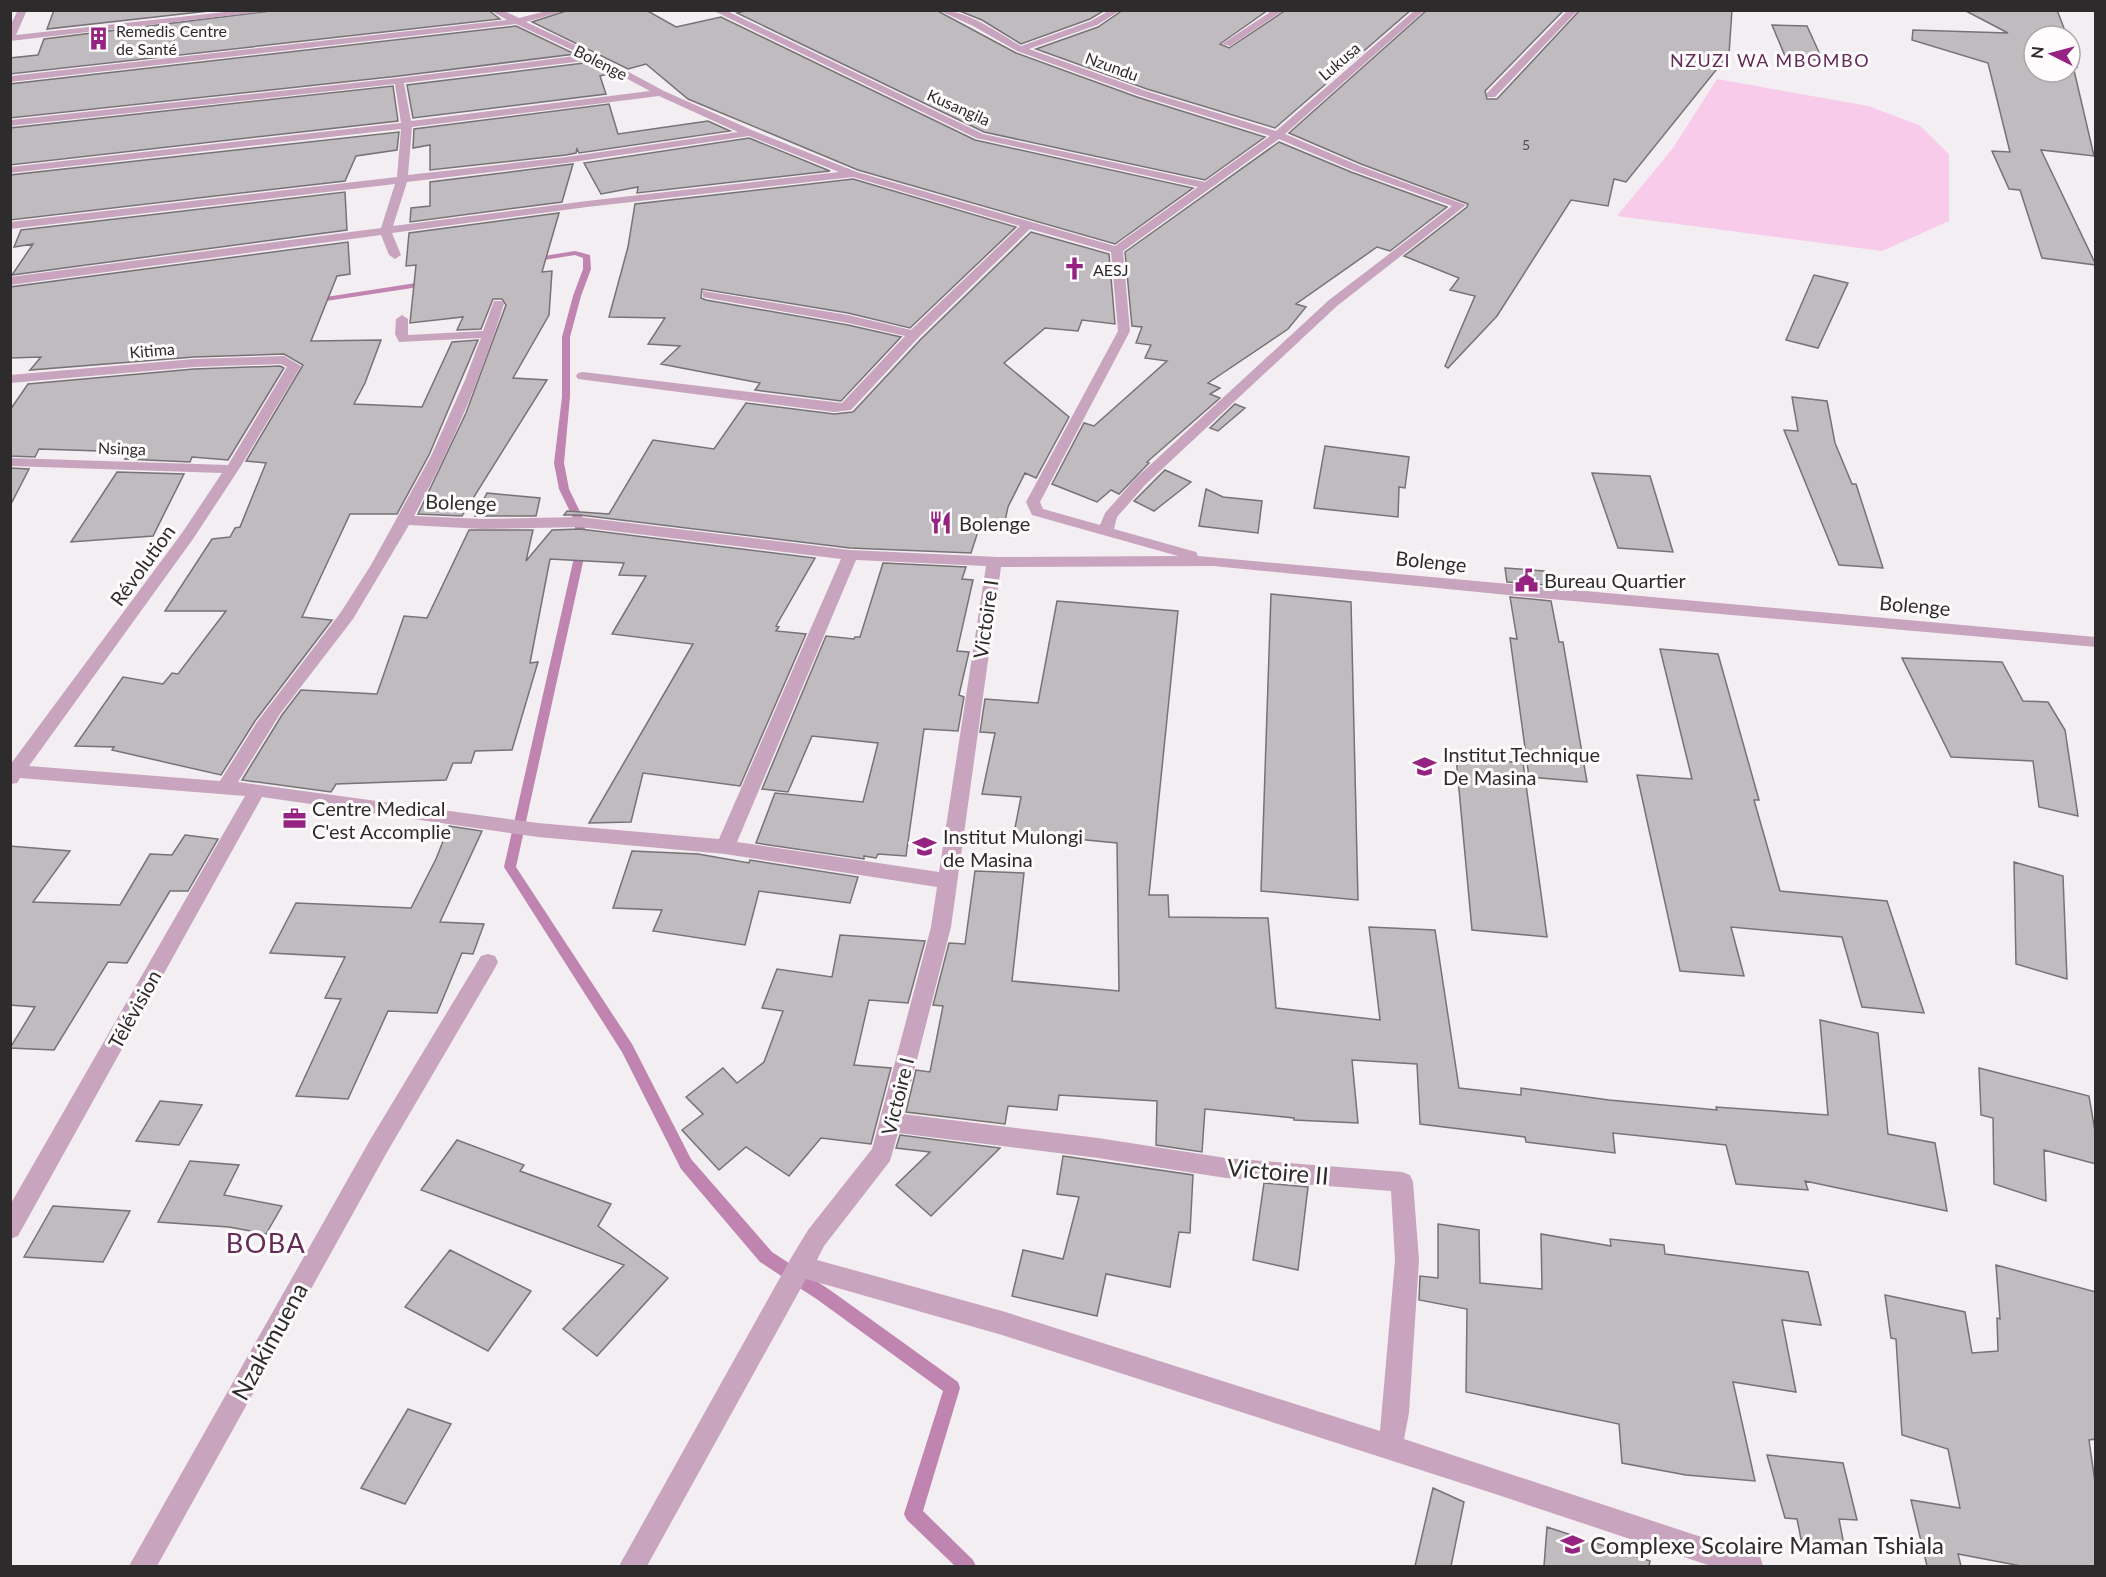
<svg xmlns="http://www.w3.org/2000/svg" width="2106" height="1577" font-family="Lato,sans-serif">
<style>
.green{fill:#f8cbeb}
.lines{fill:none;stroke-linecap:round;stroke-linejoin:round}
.stream{fill:#bf84af;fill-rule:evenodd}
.building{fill:#bfbbbe;stroke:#777275;stroke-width:1.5}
.minor{fill:#c9a4be;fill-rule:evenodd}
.labels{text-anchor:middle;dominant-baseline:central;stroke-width:6;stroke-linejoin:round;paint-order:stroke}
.far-number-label{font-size:14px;fill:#524f50}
.far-poi-label{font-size:16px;fill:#2d2b2c;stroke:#fffcfe;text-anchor:start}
.far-street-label{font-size:16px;fill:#2d2b2c;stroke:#fffcfe}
.far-quarter-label{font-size:18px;letter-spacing:1.5px;fill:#632b56;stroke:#fffcfe}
.street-label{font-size:20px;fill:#2d2b2c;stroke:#fffcfe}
.poi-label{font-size:20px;fill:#2d2b2c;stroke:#fffcfe;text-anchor:start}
.near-street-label{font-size:24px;fill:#2d2b2c;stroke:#fffcfe}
.near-poi-label{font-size:24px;fill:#2d2b2c;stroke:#fffcfe;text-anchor:start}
.near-quarter-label{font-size:27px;letter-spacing:1.5px;fill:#632b56;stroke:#fffcfe}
</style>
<rect width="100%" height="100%" fill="#f3eef1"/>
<!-- green -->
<path class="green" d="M 1717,79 L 1868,106 L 1919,125 L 1949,154 L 1949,221 L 1882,251 L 1617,216 L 1673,148 Z"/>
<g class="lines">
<!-- stream -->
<path class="stream" d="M 575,251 L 590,255 L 591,269 L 581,296 L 570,337 L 570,397 L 564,463 L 569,489 L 585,522 L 585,553 L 516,867 L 632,1044 L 691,1159 L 772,1252 L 830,1290 L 958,1382 L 960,1388 L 923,1511 L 973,1560 L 976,1566 L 955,1566 L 907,1520 L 904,1514 L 943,1391 L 818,1300 L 760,1262 L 681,1169 L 622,1052 L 504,867 L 575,553 L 575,522 L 559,489 L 554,463 L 562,397 L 562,337 L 573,296 L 583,269 L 583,258 L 575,255 L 531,262 L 527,260 L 531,258 Z
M 429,281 L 432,281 L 432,285 L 313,303 L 309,301 L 313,299 Z"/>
</g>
<!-- building -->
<path class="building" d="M 54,10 L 218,10 L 47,29 Z
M 279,10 L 488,10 L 500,19 L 10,74 L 10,58 L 38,55 L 44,39 Z
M 569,10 L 646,10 L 676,27 L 721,17 L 975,140 L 1193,188 L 1115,244 L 858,170 L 688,99 L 646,64 L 628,69 L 532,22 Z
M 749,10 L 936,10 L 1016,53 L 1137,97 L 1265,137 L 1205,180 L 984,132 L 737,13 Z
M 957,10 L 1105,10 L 1090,19 L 1021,44 L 982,20 Z
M 1123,10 L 1268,10 L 1220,44 L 1229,48 L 1286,10 L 1411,10 L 1275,128 L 1147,89 L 1036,49 L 1098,27 Z
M 1427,10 L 1564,10 L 1485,91 L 1487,99 L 1497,99 L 1580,10 L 1732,10 L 1729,54 L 1626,182 L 1614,179 L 1608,206 L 1571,200 L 1497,316 L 1448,368 L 1445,366 L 1475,296 L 1450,290 L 1459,278 L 1404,256 L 1467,207 L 1468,204 L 1361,164 L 1289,133 Z
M 1964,10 L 2057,10 L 2067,36 L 2034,36 L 2034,72 L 2070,72 L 2070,48 L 2077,67 L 2073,66 L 2094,156 L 2041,150 L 2096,265 L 2042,258 L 2020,190 L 2009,189 L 1992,151 L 2010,152 L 1988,63 L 1912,40 L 1913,30 L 2008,33 Z
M 1772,25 L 1807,26 L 1823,61 L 1785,56 Z
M 516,26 L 575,54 L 399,76 L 10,118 L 10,84 Z
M 592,62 L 612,73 L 600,76 L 606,94 L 413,118 L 407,85 Z
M 393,86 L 398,121 L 10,165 L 10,128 Z
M 609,104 L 618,134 L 708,121 L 730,131 L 579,153 L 577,149 L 576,153 L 566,155 L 430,170 L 430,145 L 413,148 L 414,129 Z
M 399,132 L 397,150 L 356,156 L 345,181 L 10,220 L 10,175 Z
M 749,138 L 830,171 L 637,193 L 638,187 L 601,194 L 584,163 Z
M 1279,142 L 1351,172 L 1447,207 L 1390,251 L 1377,247 L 1296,304 L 1306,307 L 1288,329 L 1208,383 L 1220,388 L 1210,394 L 1220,398 L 1147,462 L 1149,463 L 1119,494 L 1111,490 L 1097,502 L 1052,484 L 1084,423 L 1094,426 L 1167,361 L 1145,358 L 1151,345 L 1136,343 L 1142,327 L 1132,326 L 1125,252 Z
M 573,164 L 562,202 L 410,222 L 411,208 L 430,206 L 430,182 Z
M 853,179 L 1016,227 L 910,328 L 848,313 L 702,289 L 701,298 L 706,300 L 848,325 L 901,337 L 841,401 L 755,390 L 760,383 L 661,364 L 680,346 L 648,344 L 665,318 L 609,317 L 628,247 L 635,204 Z
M 345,192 L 347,230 L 12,275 L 33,244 L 14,247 L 21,230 Z
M 559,213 L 542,272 L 552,271 L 549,315 L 513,378 L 547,380 L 462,516 L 418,514 L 466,413 L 506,305 L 502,299 L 493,299 L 481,329 L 457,330 L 463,317 L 410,323 L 416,265 L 406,266 L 409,233 Z
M 1031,232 L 1109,254 L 1115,324 L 1082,320 L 1078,331 L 1045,328 L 1004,363 L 1069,417 L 1036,478 L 1025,473 L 1008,507 L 1005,521 L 982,519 L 971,553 L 850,548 L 580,515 L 564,515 L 567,511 L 609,514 L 653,440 L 714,449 L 746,403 L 834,414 L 853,412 L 921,339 Z
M 348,242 L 350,274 L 337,276 L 311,341 L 381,340 L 365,383 L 354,404 L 422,407 L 452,342 L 478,340 L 429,455 L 397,514 L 350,514 L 302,617 L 332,620 L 255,721 L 221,775 L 112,750 L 114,747 L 75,746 L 123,677 L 163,684 L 172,673 L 178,674 L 226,611 L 165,611 L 212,539 L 230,537 L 235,528 L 240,527 L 266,463 L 246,461 L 303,365 L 284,354 L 194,357 L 30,370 L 41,357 L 10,358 L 10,287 Z
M 1814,275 L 1848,283 L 1818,348 L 1786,340 Z
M 280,366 L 284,368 L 228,460 L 192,457 L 190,462 L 125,459 L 130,452 L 39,449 L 35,457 L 10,456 L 10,410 L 28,384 L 194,369 Z
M 1792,397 L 1827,401 L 1835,443 L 1852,484 L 1856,484 L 1883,568 L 1839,565 L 1784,430 L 1798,431 Z
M 1235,404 L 1245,408 L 1218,431 L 1210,428 Z
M 1325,446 L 1409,457 L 1405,488 L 1399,487 L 1398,517 L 1314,508 Z
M 10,468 L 29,469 L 10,506 Z
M 1165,470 L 1191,482 L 1154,511 L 1134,501 Z
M 117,472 L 184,474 L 153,536 L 71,542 Z
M 1592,473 L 1650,476 L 1673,552 L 1618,548 Z
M 1206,489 L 1223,497 L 1262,501 L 1258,533 L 1199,526 Z
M 487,493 L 540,498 L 536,516 L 475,516 Z
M 580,529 L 815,558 L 776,626 L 779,627 L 776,631 L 806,634 L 740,786 L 643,773 L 631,822 L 589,823 L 693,644 L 612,634 L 646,576 L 619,575 L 624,563 L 550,559 L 530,663 L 538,662 L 512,750 L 475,751 L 471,763 L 453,763 L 446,780 L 336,784 L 331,792 L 242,780 L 282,715 L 301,690 L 377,694 L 404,616 L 427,618 L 469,530 L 533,530 L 526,561 L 552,530 Z
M 883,563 L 966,567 L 962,579 L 973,580 L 957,651 L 969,652 L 959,695 L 964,697 L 958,731 L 924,729 L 906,856 L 878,854 L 876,858 L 864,856 L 864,859 L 756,843 L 775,793 L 863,802 L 878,743 L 812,736 L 788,792 L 762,789 L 826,636 L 854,639 L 855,637 L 860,637 Z
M 1505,568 L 1544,571 L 1547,585 L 1507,582 Z
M 1271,594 L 1351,602 L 1358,900 L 1261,891 Z
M 1510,597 L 1551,601 L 1559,642 L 1563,642 L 1587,782 L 1529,777 L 1510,638 L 1517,639 Z
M 1057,601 L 1178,611 L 1149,895 L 1168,895 L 1169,917 L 1268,918 L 1276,1008 L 1380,1020 L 1369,927 L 1435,930 L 1459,1088 L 1521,1095 L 1521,1088 L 1609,1100 L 1717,1110 L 1716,1107 L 1828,1115 L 1820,1020 L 1878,1033 L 1888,1134 L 1935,1143 L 1947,1211 L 1805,1181 L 1808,1190 L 1736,1184 L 1726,1145 L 1613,1133 L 1615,1153 L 1526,1142 L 1525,1137 L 1420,1124 L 1417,1064 L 1352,1060 L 1358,1123 L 1294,1120 L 1294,1118 L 1205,1109 L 1202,1152 L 1156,1145 L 1157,1101 L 1059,1095 L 1057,1110 L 1008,1106 L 1005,1124 L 906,1112 L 916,1070 L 930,1072 L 943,1006 L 933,1005 L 949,943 L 965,944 L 975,871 L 1024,873 L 1012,981 L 1119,991 L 1117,843 L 1014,833 L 1021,797 L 982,794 L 995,733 L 980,732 L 985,699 L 1038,703 Z
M 1660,649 L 1718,654 L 1759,800 L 1754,800 L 1780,891 L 1887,901 L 1924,1013 L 1862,1007 L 1842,937 L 1731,927 L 1744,976 L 1680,971 L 1637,775 L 1692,779 Z
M 1902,658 L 2002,662 L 2023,701 L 2048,702 L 2065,730 L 2078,816 L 2039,807 L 2033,761 L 1951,757 Z
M 1456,757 L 1523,763 L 1547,937 L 1472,930 Z
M 449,826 L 482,831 L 440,922 L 484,924 L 473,954 L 462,953 L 437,1013 L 388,1011 L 348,1099 L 296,1096 L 341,999 L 325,998 L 345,957 L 270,953 L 296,903 L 411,908 L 436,859 Z
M 185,835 L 218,839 L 188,891 L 170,891 L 127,963 L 108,962 L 54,1050 L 10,1048 L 35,1007 L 10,1005 L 10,846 L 70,851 L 33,902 L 120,905 L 150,854 L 172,855 Z
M 632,851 L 698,854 L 749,863 L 750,860 L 858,877 L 850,903 L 759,891 L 745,945 L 653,931 L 662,910 L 613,908 Z
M 2014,862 L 2063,876 L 2067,979 L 2016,964 Z
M 840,935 L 925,941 L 908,1003 L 869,1000 L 854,1065 L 891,1068 L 871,1144 L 821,1138 L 789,1176 L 746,1147 L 719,1170 L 682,1130 L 703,1114 L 686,1097 L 723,1068 L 737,1083 L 764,1062 L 783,1011 L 762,1008 L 777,969 L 832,977 Z
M 1979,1068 L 2089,1096 L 2096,1137 L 2096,1164 L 2044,1150 L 2046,1201 L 1994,1184 L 1993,1118 L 1981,1115 Z
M 160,1101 L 202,1105 L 179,1145 L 136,1141 Z
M 900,1135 L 1000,1148 L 931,1216 L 896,1185 L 930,1152 L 896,1148 Z
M 457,1140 L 524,1165 L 520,1171 L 611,1204 L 598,1226 L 668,1278 L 597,1356 L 563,1329 L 624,1265 L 421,1190 Z
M 1063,1156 L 1193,1175 L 1190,1233 L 1179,1232 L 1170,1287 L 1106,1274 L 1097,1316 L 1012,1296 L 1023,1250 L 1063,1259 L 1079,1197 L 1057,1194 Z
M 190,1161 L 239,1165 L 224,1195 L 282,1206 L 266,1234 L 229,1227 L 158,1222 Z
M 1264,1183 L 1308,1187 L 1298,1270 L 1253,1260 Z
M 53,1206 L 130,1211 L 103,1262 L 24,1257 Z
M 1438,1224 L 1479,1230 L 1480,1283 L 1542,1289 L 1541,1234 L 1611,1246 L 1610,1239 L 1664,1245 L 1665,1254 L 1808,1272 L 1821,1325 L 1782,1320 L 1796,1392 L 1733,1382 L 1755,1481 L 1686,1475 L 1622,1463 L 1619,1424 L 1466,1392 L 1467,1309 L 1419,1300 L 1420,1276 L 1438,1278 Z
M 450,1250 L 531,1291 L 488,1351 L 405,1307 Z
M 1996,1265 L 2096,1292 L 2096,1439 L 2089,1440 L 2096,1489 L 2096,1566 L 2021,1566 L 1958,1554 L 1961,1566 L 1927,1566 L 1911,1500 L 1960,1508 L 1948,1449 L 1902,1435 L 1896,1339 L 1891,1338 L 1885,1295 L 1965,1312 L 1972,1353 L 1998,1351 L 1997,1318 L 2000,1319 Z
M 408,1409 L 451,1424 L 405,1504 L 361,1488 Z
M 1767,1455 L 1843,1463 L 1857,1520 L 1839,1519 L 1844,1545 L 1801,1539 L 1797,1519 L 1785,1518 Z
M 1433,1488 L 1464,1502 L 1451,1566 L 1415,1566 Z
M 1547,1527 L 1650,1561 L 1649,1566 L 1544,1566 Z"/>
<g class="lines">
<!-- minor -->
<path class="minor" d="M 18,10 L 27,10 L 16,35 L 243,10 L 277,10 L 10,41 L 10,26 Z
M 490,10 L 502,10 L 519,18 L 550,10 L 567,10 L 526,22 L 597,55 L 664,91 L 754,131 L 857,172 L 1115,246 L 1198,187 L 976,138 L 712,10 L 725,10 L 983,134 L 1205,182 L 1270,136 L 1138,95 L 1017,51 L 973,26 L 938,10 C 968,10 995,31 1021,46 L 1091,21 L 1110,10 L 1121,10 L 1097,25 L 1029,49 L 1146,91 L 1276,131 L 1415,10 L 1425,10 L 1285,134 L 1360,166 L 1466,205 L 1337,306 L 1146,484 L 1117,517 L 1114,529 L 1196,552 L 1198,556 L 2096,637 L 2096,647 L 1550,599 L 1213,566 L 1001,567 L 951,927 L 903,1114 L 1098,1138 L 1226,1158 L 1402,1172 L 1410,1175 L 1413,1182 L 1419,1260 L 1409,1413 L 1404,1439 L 1750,1553 L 1760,1556 L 1763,1566 L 1711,1566 L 1489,1492 L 1002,1335 L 806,1279 L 647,1566 L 619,1566 L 791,1258 L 808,1230 L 872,1149 L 931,927 L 937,887 L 725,854 L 538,837 L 262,797 L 18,1236 L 10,1239 L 10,1205 L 245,796 L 20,778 L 17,783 L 10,784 L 10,765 L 182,533 L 222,473 L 10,466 L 10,458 L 228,465 L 287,367 L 281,364 L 194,367 L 10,383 L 10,375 L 194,359 L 284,356 L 301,366 L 239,469 L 193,539 L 29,766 L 220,781 L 257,722 L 341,612 L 371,565 L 431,456 L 465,380 L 481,338 L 399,342 L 395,334 L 396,319 L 402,315 L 408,319 L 408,335 L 483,331 L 494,301 L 502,301 L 504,304 C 481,378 451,448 414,516 L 483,519 L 580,517 L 850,550 L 998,557 L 1178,556 L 1032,515 L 1026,502 L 1118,331 L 1111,252 L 1030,229 L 919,337 L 851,410 L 834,412 L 578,379 L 576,376 L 578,373 L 583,372 L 842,403 L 905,336 L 848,323 L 707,298 L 703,297 L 703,291 L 848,315 L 911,330 L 1020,226 L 853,177 L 587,207 L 392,233 L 401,255 L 395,259 L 389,255 L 381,235 L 10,285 L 10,277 L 381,228 L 395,184 L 10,229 L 10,222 L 397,177 L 401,129 L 10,173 L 10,167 L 401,123 L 395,84 L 10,126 L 10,120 L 399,78 L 583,55 L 516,24 L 10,82 L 10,76 L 507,20 ZM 592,60 L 650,91 L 411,121 L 404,83 ZM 659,96 L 738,132 L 566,157 L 408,175 L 412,127 ZM 749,136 L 839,172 L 587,201 L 393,226 L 407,182 L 566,163 ZM 1279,139 L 1352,170 L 1452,206 L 1329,300 L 1136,478 L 1105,513 L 1100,525 L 1043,509 L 1040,502 L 1130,331 L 1123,251 ZM 409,525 L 483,529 L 580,527 L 841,559 L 719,839 L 538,823 L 238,782 L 280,714 L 353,619 ZM 856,560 L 986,566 L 939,872 L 737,842 ZM 898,1133 L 1098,1158 L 1226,1178 L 1391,1191 L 1395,1260 L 1380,1431 L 1002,1311 L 817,1260 L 824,1246 L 890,1161 Z
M 1273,10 L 1284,10 L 1230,46 L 1222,44 Z
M 1568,10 L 1578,10 L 1495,97 L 1487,97 L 1487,93 Z
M 488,954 L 495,956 L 498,962 L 495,968 L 386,1154 L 157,1566 L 129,1566 L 370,1140 L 481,956 Z"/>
</g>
<!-- icons -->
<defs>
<symbol id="building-bare" viewBox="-9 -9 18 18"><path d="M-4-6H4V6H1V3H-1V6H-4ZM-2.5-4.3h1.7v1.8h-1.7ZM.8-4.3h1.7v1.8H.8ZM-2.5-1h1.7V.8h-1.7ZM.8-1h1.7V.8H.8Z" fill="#962381" stroke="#fffcfe" stroke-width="2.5" paint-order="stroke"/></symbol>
<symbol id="church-bare" viewBox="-9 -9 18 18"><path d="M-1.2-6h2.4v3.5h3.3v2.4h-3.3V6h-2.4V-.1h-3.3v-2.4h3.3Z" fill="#962381" stroke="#fffcfe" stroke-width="2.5" paint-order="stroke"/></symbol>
<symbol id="restaurant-bare" viewBox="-9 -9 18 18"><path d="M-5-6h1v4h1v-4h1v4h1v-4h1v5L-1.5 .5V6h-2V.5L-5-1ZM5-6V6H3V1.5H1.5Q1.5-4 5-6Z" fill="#962381" stroke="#fffcfe" stroke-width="2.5" paint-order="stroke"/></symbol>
<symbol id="civic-bare" viewBox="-9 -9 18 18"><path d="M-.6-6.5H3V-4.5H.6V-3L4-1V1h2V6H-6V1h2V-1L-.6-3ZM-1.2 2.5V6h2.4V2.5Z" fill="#962381" stroke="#fffcfe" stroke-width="2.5" paint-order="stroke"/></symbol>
<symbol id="university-bare" viewBox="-9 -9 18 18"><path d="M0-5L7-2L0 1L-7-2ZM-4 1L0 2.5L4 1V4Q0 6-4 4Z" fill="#962381" stroke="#fffcfe" stroke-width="2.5" paint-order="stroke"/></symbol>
<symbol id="office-bare" viewBox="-9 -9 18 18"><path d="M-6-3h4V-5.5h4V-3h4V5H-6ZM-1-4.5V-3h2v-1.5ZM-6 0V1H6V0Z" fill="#962381" stroke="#fffcfe" stroke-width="2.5" paint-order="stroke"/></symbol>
<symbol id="school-bare" viewBox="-9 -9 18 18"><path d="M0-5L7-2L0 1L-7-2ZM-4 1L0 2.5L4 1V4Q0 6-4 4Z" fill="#962381" stroke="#fffcfe" stroke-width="2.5" paint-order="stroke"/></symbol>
</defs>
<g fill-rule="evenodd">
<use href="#building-bare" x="82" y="22" width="33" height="33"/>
<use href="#church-bare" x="1058" y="252" width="33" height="33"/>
<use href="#restaurant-bare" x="924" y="506" width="33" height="33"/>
<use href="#civic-bare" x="1510" y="564" width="33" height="33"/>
<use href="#university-bare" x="1408" y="750" width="33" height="33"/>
<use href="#office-bare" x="278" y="802" width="33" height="33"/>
<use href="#school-bare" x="908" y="830" width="33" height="33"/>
<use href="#school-bare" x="1556" y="1528" width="33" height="33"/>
</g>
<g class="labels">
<!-- far-number labels -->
<g class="far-number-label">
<text x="1526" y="144">5</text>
</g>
<!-- far-poi labels -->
<g class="far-poi-label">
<text x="116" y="30">Remedis Centre<tspan x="116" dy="18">de Santé</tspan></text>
<text x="1093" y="269">AESJ</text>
</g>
<!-- far-street labels -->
<g class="far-street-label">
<text transform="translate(1339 61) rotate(-41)">Lukusa</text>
<text transform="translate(601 62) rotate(27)">Bolenge</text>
<text transform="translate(1112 66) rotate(20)">Nzundu</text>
<text transform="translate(959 107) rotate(24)">Kusangila</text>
<text transform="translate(152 350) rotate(-5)">Kitima</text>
<text transform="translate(122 448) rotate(2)">Nsinga</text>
</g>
<!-- far-quarter labels -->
<g class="far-quarter-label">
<text x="1770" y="60">NZUZI WA MBOMBO</text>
</g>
<!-- street labels -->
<g class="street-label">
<text transform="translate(461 502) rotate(2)">Bolenge</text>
<text transform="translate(1431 561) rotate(6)">Bolenge</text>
<text transform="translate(142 565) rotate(-54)">Révolution</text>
<text transform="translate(1915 605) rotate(5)">Bolenge</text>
<text transform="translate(985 619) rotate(-82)">Victoire I</text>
<text transform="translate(134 1009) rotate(-61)">Télévision</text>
<text transform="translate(897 1096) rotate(-76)">Victoire I</text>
</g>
<!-- poi labels -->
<g class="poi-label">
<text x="959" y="523">Bolenge</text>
<text x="1544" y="580">Bureau Quartier</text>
<text x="1443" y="754">Institut Technique<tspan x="1443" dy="23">De Masina</tspan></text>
<text x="312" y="808">Centre Medical<tspan x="312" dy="23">C'est Accomplie</tspan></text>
<text x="943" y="836">Institut Mulongi<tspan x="943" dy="23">de Masina</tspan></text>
</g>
<!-- near-street labels -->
<g class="near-street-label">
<text transform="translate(1278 1171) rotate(5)">Victoire II</text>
<text transform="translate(269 1341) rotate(-61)">Nzakimuena</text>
</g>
<!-- near-poi labels -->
<g class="near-poi-label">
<text x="1590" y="1544">Complexe Scolaire Maman Tshiala</text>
</g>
<!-- near-quarter labels -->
<g class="near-quarter-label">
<text x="266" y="1242">BOBA</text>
</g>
</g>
<!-- border -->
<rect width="2106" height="1577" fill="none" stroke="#2d2b2c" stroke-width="24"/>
<!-- north arrow -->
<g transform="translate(2052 54) rotate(276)"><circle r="28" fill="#fffcfe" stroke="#aba8aa" stroke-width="1.5"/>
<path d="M0-4.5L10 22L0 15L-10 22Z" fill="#962381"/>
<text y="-9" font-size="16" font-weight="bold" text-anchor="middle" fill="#2d2b2c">N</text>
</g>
</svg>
